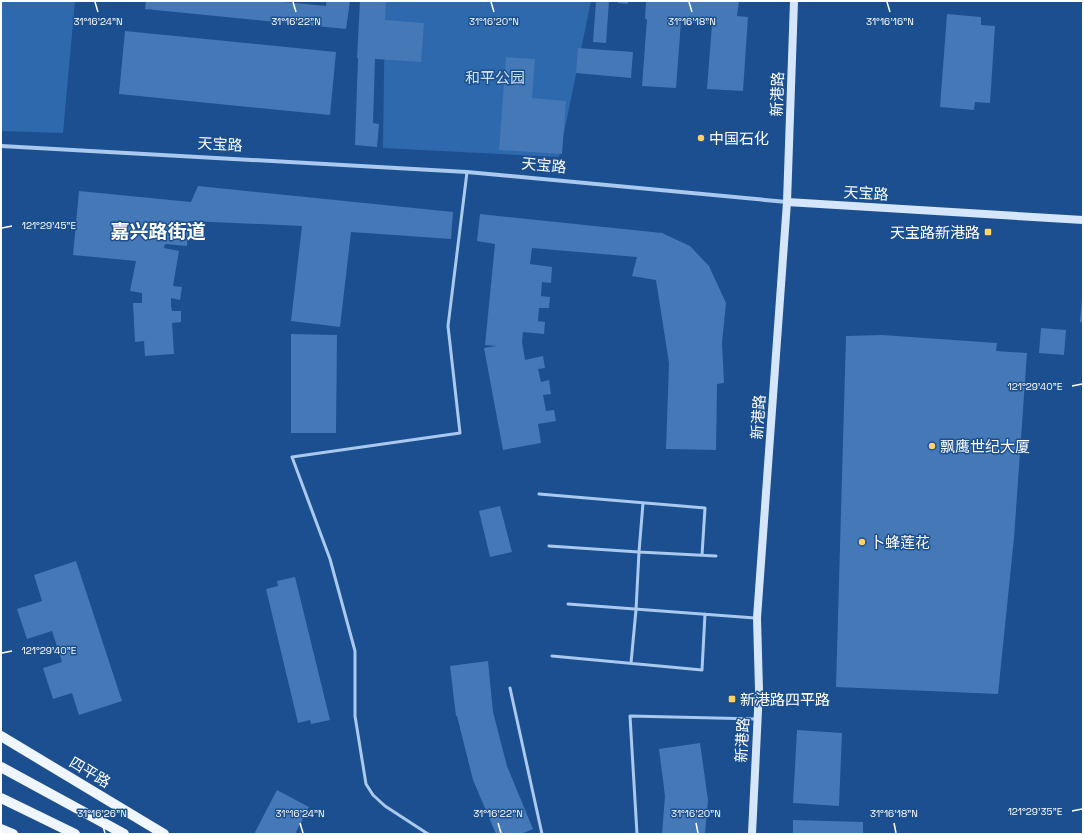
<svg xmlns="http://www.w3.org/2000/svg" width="1084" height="835" font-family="'Space Grotesk','Noto Sans SC',sans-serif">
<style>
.green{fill:#2e69ad}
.building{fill:#4478b7}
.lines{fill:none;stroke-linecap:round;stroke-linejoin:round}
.lane{stroke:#a9c9ee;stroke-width:3}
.street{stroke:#a9c9ee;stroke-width:4}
.secondary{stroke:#d6e6fa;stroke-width:8}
.primary{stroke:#f0f6ff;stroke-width:10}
.ticks{fill:none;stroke:#fff;stroke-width:1.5}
.poi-dot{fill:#ffd166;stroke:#1b4f8f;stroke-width:1.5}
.labels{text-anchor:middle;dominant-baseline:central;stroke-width:3;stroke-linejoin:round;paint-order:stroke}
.park-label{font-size:15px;fill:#cfe3fa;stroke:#1b4f8f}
.street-label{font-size:15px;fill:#fff;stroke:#1b4f8f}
.poi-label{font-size:15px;fill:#fff;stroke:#1b4f8f;text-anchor:start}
.district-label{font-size:19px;font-weight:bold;fill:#fff;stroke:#1b4f8f}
.ticks-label{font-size:10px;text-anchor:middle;fill:#fff;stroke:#1b4f8f;stroke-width:3;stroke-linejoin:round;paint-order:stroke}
</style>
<rect width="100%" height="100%" fill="#1b4f8f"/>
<!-- green -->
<path class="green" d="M 1,1 L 75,1 L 63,133 L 1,131 Z
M 385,1 L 591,1 L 559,157 L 383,148 Z"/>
<!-- building -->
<path class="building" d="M 146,1 L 273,1 L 326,6 L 326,1 L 350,1 L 346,29 L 145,9 Z
M 360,1 L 386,1 L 385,20 L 424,23 L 421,62 L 375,59 L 373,123 L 379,124 L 377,147 L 355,145 L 358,58 L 357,58 Z
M 596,1 L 609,1 L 606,43 L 593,42 Z
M 618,1 L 628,1 L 628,4 L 618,3 Z
M 646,1 L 739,1 L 737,16 L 748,17 L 743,91 L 707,89 L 712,24 L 681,22 L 676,88 L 642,86 L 647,19 L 645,19 Z
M 947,14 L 981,17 L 981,25 L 995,26 L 990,103 L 975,102 L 974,110 L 940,107 Z
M 125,31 L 336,52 L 330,115 L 119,94 Z
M 578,48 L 633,52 L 631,78 L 576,73 Z
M 506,57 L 535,59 L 532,98 L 566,101 L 562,154 L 499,150 Z
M 198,186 L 453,212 L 451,239 L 351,232 L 340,327 L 291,321 L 302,226 L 190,221 L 187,246 L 165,244 L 164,248 L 179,251 L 173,286 L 182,287 L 180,300 L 171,298 L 171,305 L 172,311 L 181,311 L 181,322 L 172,323 L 174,354 L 145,356 L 144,341 L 135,342 L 133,303 L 142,303 L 142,293 L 130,291 L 136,261 L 73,255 L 79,191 L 191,202 Z
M 480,214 L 662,233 L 690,246 L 709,266 L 726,303 L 722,343 L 724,383 L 717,384 L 716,450 L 666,449 L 669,363 L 656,280 L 632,276 L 637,257 L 532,248 L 530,264 L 552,267 L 551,283 L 542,282 L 541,296 L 550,297 L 549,308 L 539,308 L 538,321 L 545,322 L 544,334 L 523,332 L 522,342 L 525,360 L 543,356 L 545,368 L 538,369 L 541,382 L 549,380 L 551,394 L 543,395 L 546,411 L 554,410 L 556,421 L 538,424 L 541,443 L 503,450 L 484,348 L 496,346 L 485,345 L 495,244 L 477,241 Z
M 1082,298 L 1083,298 L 1083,323 L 1080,322 Z
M 1041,328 L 1066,330 L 1064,355 L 1039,353 Z
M 291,334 L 337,335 L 336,433 L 291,433 Z
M 882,335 L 997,343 L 996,351 L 1027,353 L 1014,538 L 998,694 L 836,687 L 846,336 Z
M 500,506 L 512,552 L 490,557 L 479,511 Z
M 76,561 L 122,701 L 79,715 L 72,693 L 53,699 L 43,668 L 62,662 L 52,631 L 27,639 L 17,609 L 42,601 L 34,575 Z
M 295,577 L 330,720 L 311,724 L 310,720 L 298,723 L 266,589 L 278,586 L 277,581 Z
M 488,661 L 493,712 L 507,766 L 533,829 L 521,834 L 496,834 L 473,780 L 457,716 L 456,716 L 450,666 Z
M 797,730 L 842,733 L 839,806 L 793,803 Z
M 700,743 L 708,800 L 705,834 L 662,834 L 665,796 L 659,749 Z
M 277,790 L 309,807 L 295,834 L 254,834 Z
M 793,820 L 863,822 L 863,834 L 793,834 Z"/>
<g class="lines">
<!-- lane -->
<path class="lane" d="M 539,494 L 705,508 L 702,555
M 643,503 L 639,552 L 716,556
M 549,546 L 639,552 L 636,610 L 631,663
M 568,604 L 755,618
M 552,656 L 702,670 L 705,614
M 510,688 L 542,834
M 428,834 L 385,806 L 373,795 L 366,784 L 355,716 L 355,651 L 330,559 L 292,457 L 460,433 L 448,326 L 467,172
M 637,834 L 630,716 L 757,719"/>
<!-- street -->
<path class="street" d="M 1,146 L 467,172 L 787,202"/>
<!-- secondary -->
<path class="secondary" d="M 787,202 L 1083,220
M 752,834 L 759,690 L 757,618 L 787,202 L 794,1"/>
<!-- primary -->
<path class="primary" d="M 1,736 L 164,834
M 1,767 L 124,834
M 1,798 L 75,834
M 1,829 L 13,834"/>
</g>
<!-- ticks -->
<path class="ticks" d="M 95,2 L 98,12M 293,2 L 296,12M 491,2 L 494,12M 689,2 L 692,12M 887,2 L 890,12M 2,228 L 12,226M 1072,386 L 1082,384M 2,653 L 12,651M 1072,811 L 1082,809M 102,823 L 105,833M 300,823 L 303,833M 498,823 L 501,833M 696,823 L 698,833M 894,823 L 896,833"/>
<!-- markers -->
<g class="poi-dot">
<circle cx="701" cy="138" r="4"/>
<rect x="984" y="228" width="8" height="8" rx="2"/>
<circle cx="932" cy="446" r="4"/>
<circle cx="862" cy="542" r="4"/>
<rect x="728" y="695" width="8" height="8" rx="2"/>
</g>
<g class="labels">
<!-- park labels -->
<g class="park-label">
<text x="495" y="77">和平公园</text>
</g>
<!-- street labels -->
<g class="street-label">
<text transform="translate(777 94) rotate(-88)">新港路</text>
<text transform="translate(220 144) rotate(3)">天宝路</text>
<text transform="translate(544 165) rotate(5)">天宝路</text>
<text transform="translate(866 193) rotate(3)">天宝路</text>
<text transform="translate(758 417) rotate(-86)">新港路</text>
<text transform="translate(742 740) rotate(-87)">新港路</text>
<text transform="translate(90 772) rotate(31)">四平路</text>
</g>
<!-- poi labels -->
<g class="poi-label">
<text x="709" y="138">中国石化</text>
<text x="980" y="232" text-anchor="end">天宝路新港路</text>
<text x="940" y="446">飘鹰世纪大厦</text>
<text x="870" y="542">卜蜂莲花</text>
<text x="740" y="699">新港路四平路</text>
</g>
<!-- district labels -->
<g class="district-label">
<text x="158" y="231">嘉兴路街道</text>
</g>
</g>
<g class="ticks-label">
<text x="98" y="25">31°16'24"N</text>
<text x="296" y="25">31°16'22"N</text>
<text x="494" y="25">31°16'20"N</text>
<text x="692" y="25">31°16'18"N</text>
<text x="890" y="25">31°16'16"N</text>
<text x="49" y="229">121°29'45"E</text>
<text x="1035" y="390">121°29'40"E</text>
<text x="49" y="654">121°29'40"E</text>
<text x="1035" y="815">121°29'35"E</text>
<text x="102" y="817">31°16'26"N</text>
<text x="300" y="817">31°16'24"N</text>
<text x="498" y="817">31°16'22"N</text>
<text x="696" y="817">31°16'20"N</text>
<text x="894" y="817">31°16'18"N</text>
</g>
<!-- border -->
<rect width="1084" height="835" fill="none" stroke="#ffffff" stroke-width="4"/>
</svg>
